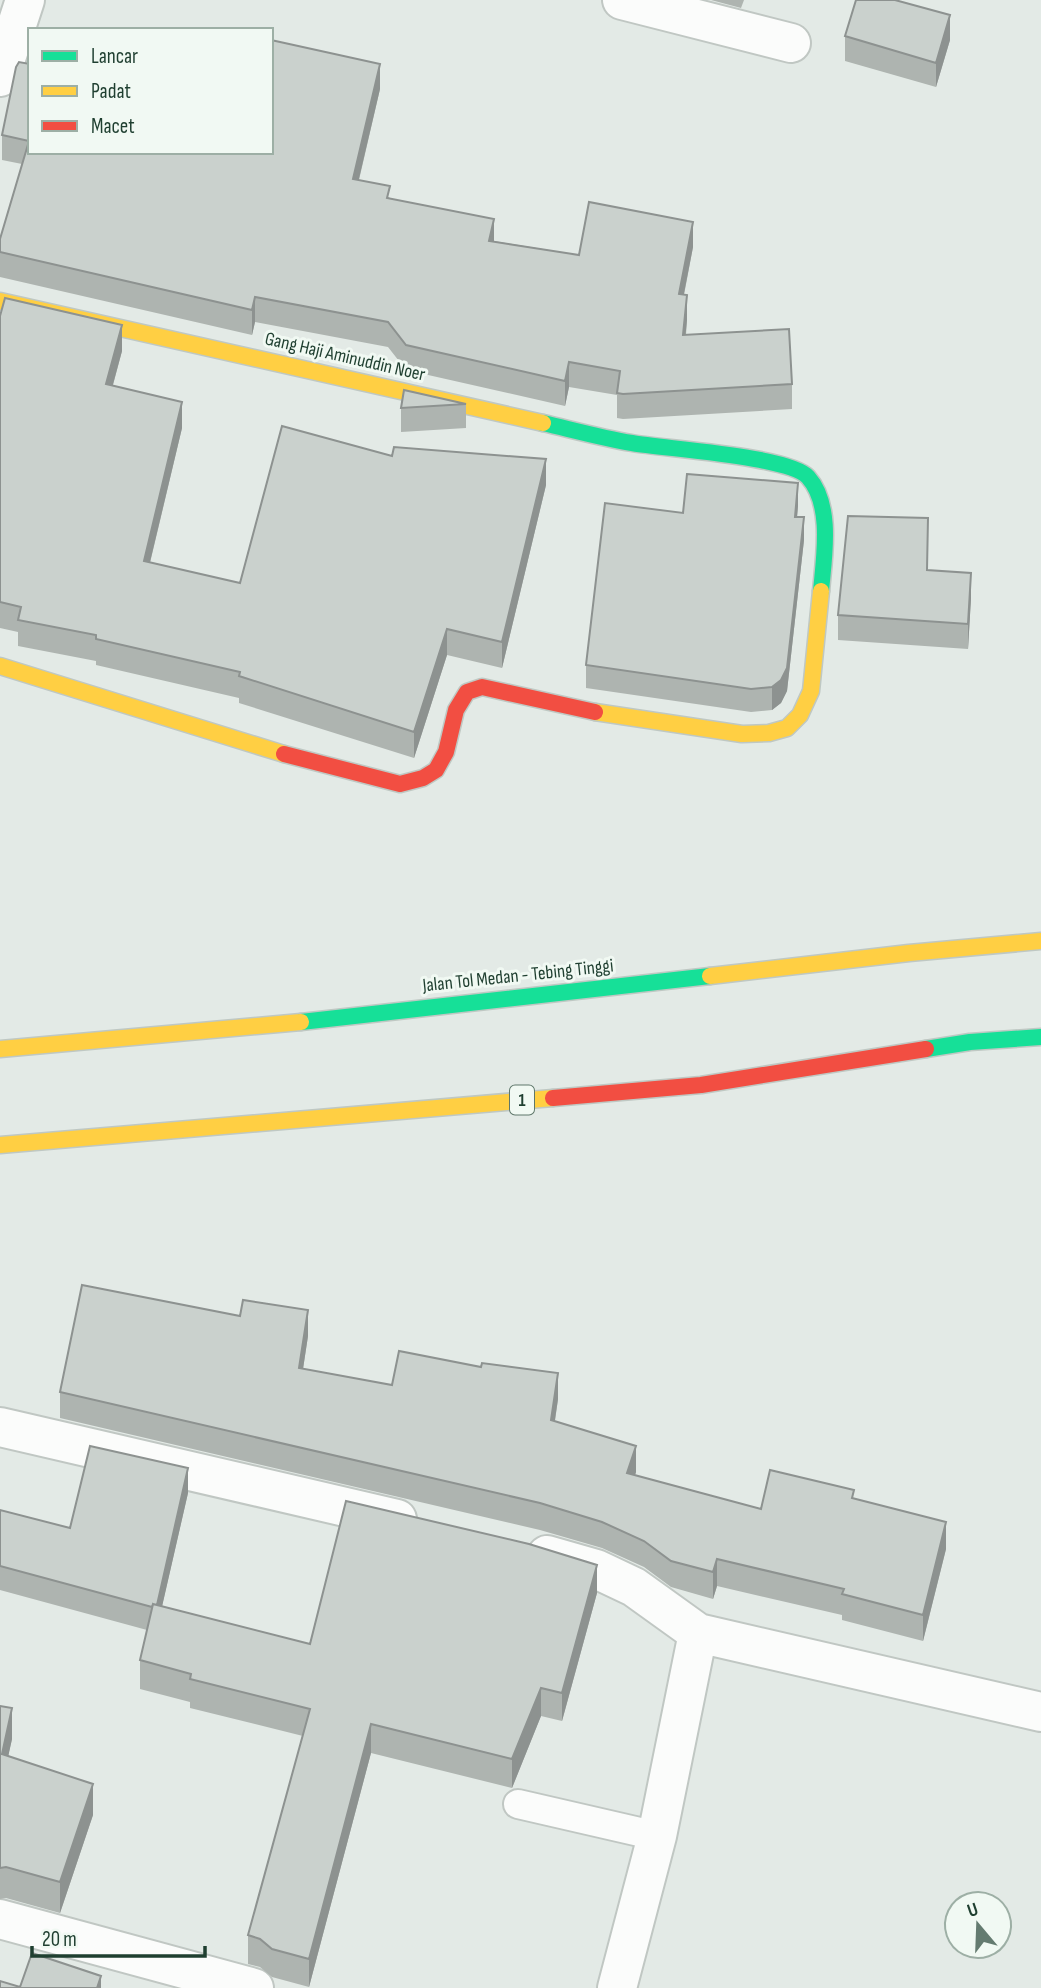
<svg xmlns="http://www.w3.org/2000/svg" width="1041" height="1988" font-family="'Sofia Sans Condensed',sans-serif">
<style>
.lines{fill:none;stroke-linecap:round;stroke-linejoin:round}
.lane-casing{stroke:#c0c7c3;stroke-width:32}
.street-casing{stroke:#c0c7c3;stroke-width:42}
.fast-casing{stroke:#bfc8c3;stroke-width:19}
.slow-casing{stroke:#bfc8c3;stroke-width:19}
.jam-casing{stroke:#bfc8c3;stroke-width:19}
.lane{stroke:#fbfcfb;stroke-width:28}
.street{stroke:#fbfcfb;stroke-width:38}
.fast{stroke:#16e098;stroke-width:16}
.slow{stroke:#ffcf43;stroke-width:16}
.jam{stroke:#f24e42;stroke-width:16}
.wall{fill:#aeb4b0}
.shaded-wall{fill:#8d9290}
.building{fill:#cad1cd;stroke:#8d9290;stroke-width:2}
.labels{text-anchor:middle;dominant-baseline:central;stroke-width:6;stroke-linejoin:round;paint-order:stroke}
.shield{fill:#f1f9f3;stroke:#5e776a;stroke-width:2}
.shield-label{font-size:18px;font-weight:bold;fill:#1f3f30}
.street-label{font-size:19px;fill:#1f3f30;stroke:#f1f9f3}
</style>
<rect width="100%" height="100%" fill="#e3eae6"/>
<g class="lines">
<defs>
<path id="lane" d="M 518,1804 L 657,1836"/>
<path id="street" d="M 622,0 L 791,43
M 0,77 L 25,0
M 0,1427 L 397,1519
M 547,1555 L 596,1569 L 634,1587 L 698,1633 L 1041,1712
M 0,1919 L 254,1988
M 617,1988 L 657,1836 L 698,1633"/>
<path id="fast" d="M 543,423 C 573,430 602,438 632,443 C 665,449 789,456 808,477 C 833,505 824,557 821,591
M 301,1022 L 710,976
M 926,1049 L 970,1042 L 1041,1037"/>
<path id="slow" d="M 0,301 L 543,423
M 0,666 L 284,754
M 595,712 L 742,734 L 769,733 L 787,728 L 800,715 L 811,691 L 821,591
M 710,976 L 909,953 L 1041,941
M 0,1049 L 301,1022
M 0,1145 L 553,1098"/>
<path id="jam" d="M 284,754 L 400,784 L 423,778 L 436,770 L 446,752 L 456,710 L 467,692 L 482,687 L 595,712
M 553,1098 L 701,1085 L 926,1049"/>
</defs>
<!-- lane casing -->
<use href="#lane" class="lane-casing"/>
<!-- street casing -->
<use href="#street" class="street-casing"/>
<!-- fast casing -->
<use href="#fast" class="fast-casing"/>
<!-- slow casing -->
<use href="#slow" class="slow-casing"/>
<!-- jam casing -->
<use href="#jam" class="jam-casing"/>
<!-- lane -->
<use href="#lane" class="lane"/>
<!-- street -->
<use href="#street" class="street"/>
<!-- fast -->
<use href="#fast" class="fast"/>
<!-- slow -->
<use href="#slow" class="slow"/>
<!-- jam -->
<use href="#jam" class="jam"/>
</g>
<!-- wall -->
<path class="wall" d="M 711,0 L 744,0 L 741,8 Z
M 845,36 L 950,40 L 936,87 L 845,61 Z
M 30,64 L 30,152 L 271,152 L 380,89 L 359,180 L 390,198 L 494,241 L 579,255 L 693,247 L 684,295 L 687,320 L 686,335 L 792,384 L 792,409 L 623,419 L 617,418 L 617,395 L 569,387 L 565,406 L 406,370 L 388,347 L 255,322 L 252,335 L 0,277 L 0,252 L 22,164 L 2,160 L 2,135 Z
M 0,316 L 122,351 L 113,385 L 182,428 L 150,563 L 240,583 L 392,456 L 546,485 L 502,668 L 447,655 L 414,758 L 239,703 L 239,698 L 96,665 L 96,661 L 18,646 L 18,632 L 0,628 Z
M 466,404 L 466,428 L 401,432 L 401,408 Z
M 798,506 L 797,517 L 804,540 L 787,691 L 781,703 L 772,710 L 751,712 L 586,688 L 586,665 L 683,513 Z
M 928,570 L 971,598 L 968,649 L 838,640 L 838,615 Z
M 308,1336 L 303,1369 L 392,1385 L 558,1399 L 555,1421 L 636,1472 L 635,1475 L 761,1509 L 854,1498 L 946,1549 L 923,1641 L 842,1620 L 842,1615 L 717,1586 L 713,1599 L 671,1587 L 644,1567 L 602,1548 L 540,1530 L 60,1418 L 60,1392 Z
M 188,1493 L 162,1606 L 310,1644 L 597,1593 L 562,1721 L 541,1716 L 512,1788 L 371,1753 L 309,1987 L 272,1977 L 260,1967 L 248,1964 L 248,1935 L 303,1736 L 190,1708 L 190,1702 L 140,1689 L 140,1660 L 147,1630 L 0,1590 L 0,1510 L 70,1528 Z
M 0,1706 L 12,1739 L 8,1756 L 93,1815 L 60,1913 L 6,1898 L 0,1899 Z"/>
<!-- shaded-wall -->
<path class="shaded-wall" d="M 950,15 L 950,40 L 936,87 L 936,63 Z
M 380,64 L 380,89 L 353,204 L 353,179 Z
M 494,219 L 494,244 L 489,241 Z
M 693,222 L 693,247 L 679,319 L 679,294 Z
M 687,295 L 687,320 L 683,360 L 683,335 Z
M 255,297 L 255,322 L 252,335 L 252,310 Z
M 122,325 L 122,351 L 106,410 L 106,384 Z
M 569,362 L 569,387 L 565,406 L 565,381 Z
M 182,402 L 182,428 L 144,587 L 144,561 Z
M 546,459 L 546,485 L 502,668 L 502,642 Z
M 798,483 L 798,506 L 795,540 L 795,517 Z
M 804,517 L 804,540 L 787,691 L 781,703 L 772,710 L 772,687 Z
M 971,573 L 971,598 L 968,649 L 968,624 Z
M 447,629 L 447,655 L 414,758 L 414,732 Z
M 308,1310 L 308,1336 L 299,1395 L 299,1368 Z
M 558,1373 L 558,1399 L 551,1446 L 551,1420 Z
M 636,1446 L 636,1472 L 627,1499 L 627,1473 Z
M 188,1468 L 188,1493 L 156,1633 L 156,1608 Z
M 946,1522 L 946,1549 L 923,1641 L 923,1615 Z
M 717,1559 L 717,1586 L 713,1599 L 713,1572 Z
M 597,1565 L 597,1593 L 562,1721 L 562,1693 Z
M 541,1688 L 541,1716 L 512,1788 L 512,1759 Z
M 12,1708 L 12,1739 L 2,1785 L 2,1754 Z
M 371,1724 L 371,1753 L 309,1987 L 309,1959 Z
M 93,1784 L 93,1815 L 60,1913 L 60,1882 Z
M 101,1976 L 101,1988 L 97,1988 Z"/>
<!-- building -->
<path class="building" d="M 856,0 L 895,0 L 950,15 L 936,63 L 845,36 Z
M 271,40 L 380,64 L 353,179 L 390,186 L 387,198 L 494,219 L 489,241 L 579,255 L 589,202 L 693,222 L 679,294 L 687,295 L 683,335 L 789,329 L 792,384 L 623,394 L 617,393 L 620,371 L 569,362 L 565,381 L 406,345 L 388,322 L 255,297 L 252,310 L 0,252 L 0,239 L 29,141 L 2,135 L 16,67 L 19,62 L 30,64 L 30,152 L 271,152 Z
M 5,298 L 122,325 L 106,384 L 182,402 L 144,561 L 240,583 L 282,426 L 392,456 L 394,447 L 546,459 L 502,642 L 447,629 L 414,732 L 239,676 L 240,672 L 96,639 L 96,635 L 18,620 L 21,607 L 0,602 L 0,316 Z
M 404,390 L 466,404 L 401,408 Z
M 687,474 L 798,483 L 795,517 L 804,517 L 787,668 L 781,680 L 772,687 L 751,689 L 586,665 L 605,503 L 683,513 Z
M 848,516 L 928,518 L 927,570 L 971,573 L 968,624 L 838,615 Z
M 82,1285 L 240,1316 L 243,1300 L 308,1310 L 299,1368 L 392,1385 L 399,1351 L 481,1367 L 482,1363 L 558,1373 L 551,1420 L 636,1446 L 627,1473 L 761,1509 L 770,1470 L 854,1490 L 852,1498 L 946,1522 L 923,1615 L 842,1594 L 844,1589 L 717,1559 L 713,1572 L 671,1561 L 644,1541 L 602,1522 L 540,1503 L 60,1392 Z
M 90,1446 L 188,1468 L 157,1605 L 153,1604 L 152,1607 L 0,1566 L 0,1510 L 70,1528 Z
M 346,1501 L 529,1544 L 597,1565 L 562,1693 L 541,1688 L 512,1759 L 371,1724 L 309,1959 L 272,1949 L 260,1939 L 248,1935 L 310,1709 L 190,1679 L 191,1674 L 140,1660 L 153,1604 L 310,1644 Z
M 0,1706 L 12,1708 L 2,1754 L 93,1784 L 60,1882 L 6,1867 L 0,1868 Z
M 32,1953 L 101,1976 L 97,1988 L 0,1988 L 0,1981 L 20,1987 Z"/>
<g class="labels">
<!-- shield labels -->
<rect class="shield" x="510" y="1085.5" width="24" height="29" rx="5"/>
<g class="shield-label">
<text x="522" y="1100">1</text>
</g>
<!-- street labels -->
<g class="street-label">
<text transform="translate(345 357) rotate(13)">Gang Haji Aminuddin Noer</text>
<text transform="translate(518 976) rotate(-6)">Jalan Tol Medan - Tebing Tinggi</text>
</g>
</g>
<!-- legend -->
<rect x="28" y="28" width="245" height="126" fill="#f1f9f3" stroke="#9dafa5" stroke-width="2"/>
<rect x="42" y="51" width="35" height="10" fill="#16e098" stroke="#9dafa5" stroke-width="2"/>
<text x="91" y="63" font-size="21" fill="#1f3f30">Lancar</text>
<rect x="42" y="86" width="35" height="10" fill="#ffcf43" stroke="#9dafa5" stroke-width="2"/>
<text x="91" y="98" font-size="21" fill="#1f3f30">Padat</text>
<rect x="42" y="121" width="35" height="10" fill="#f24e42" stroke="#9dafa5" stroke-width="2"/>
<text x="91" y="133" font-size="21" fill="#1f3f30">Macet</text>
<!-- north arrow -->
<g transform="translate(978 1925) rotate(341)"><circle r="33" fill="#f1f9f3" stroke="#9dafa5" stroke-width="2"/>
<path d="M0-5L12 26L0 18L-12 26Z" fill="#647b70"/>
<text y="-10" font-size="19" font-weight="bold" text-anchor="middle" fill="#1f3f30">U</text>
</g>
<!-- scale -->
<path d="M32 1946v10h173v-10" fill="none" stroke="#1f3f30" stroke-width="3.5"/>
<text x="42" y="1946" font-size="21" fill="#1f3f30" stroke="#f1f9f3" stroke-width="5" paint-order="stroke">20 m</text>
</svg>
